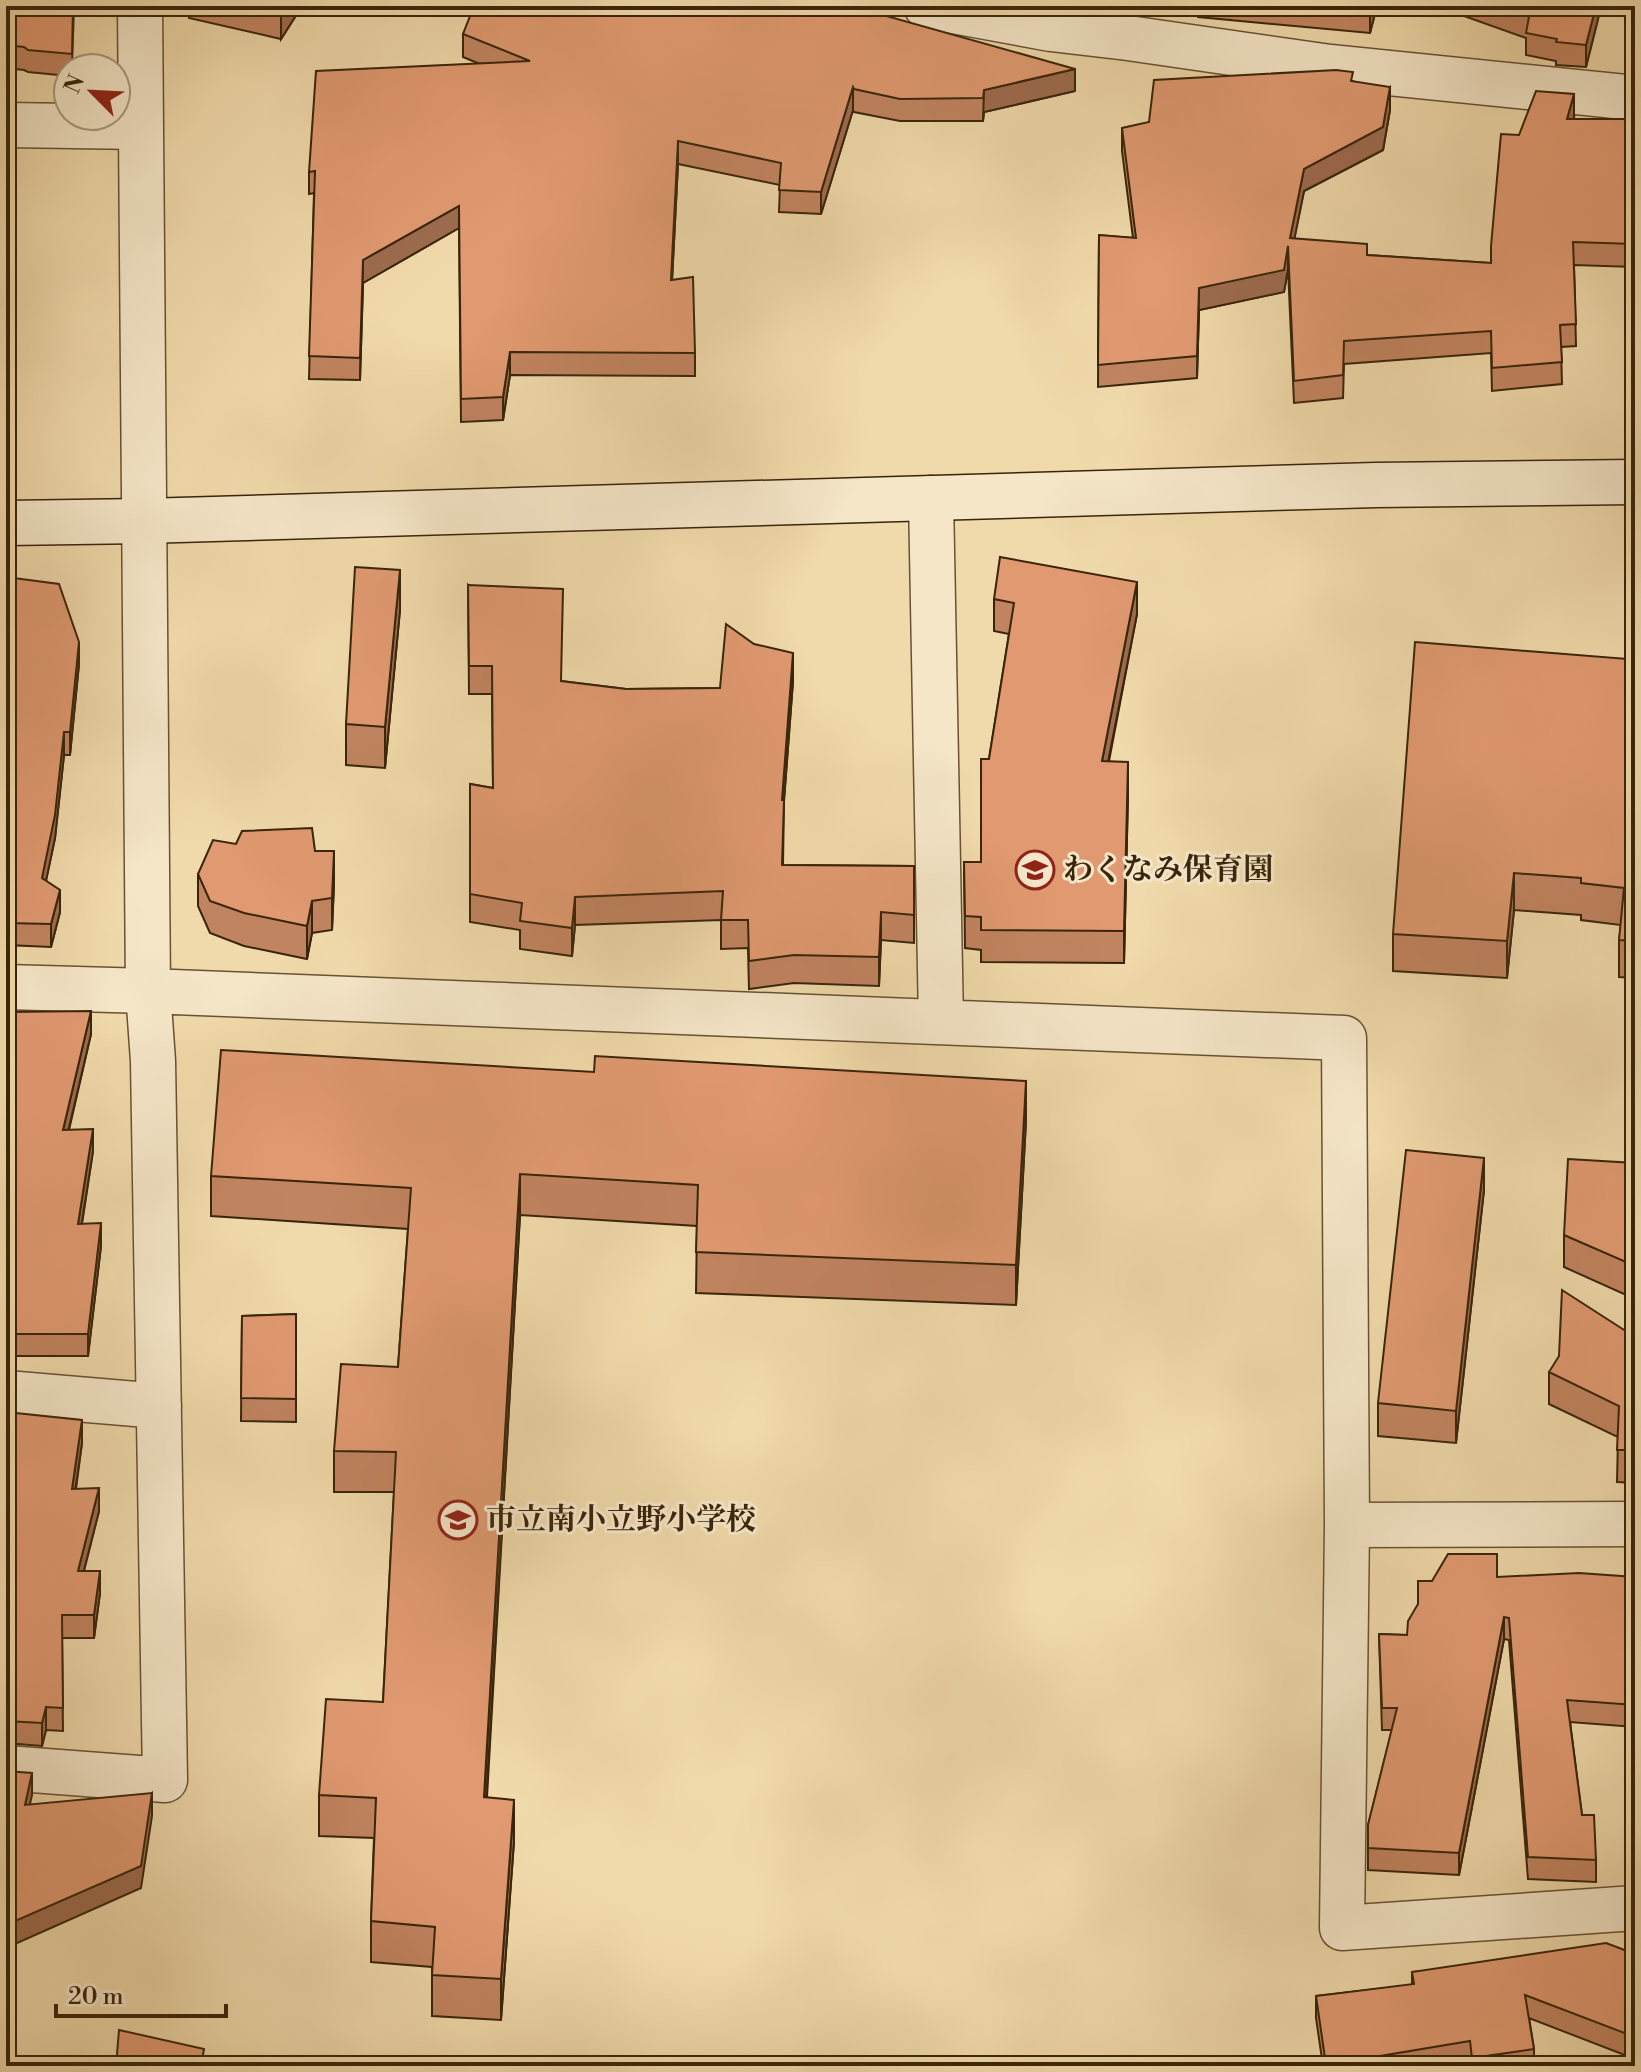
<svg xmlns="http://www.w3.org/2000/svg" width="1641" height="2072" font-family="'Libre Bodoni','Noto Serif JP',serif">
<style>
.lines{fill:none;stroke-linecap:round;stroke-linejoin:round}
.street-casing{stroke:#675232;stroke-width:47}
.secondary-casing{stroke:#39250a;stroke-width:47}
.street{stroke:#f5e6c8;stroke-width:44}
.secondary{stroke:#f5e6c8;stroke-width:44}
.wall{fill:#c18460;stroke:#39250a;stroke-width:2}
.shaded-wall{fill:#9d6b4e;stroke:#39250a;stroke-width:2}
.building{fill:#e09970;stroke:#39250a;stroke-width:2}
.labels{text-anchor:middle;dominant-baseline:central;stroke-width:6;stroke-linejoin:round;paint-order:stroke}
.poi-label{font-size:30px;font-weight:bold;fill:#39250a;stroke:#f5e6c8;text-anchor:start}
</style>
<rect width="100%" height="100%" fill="#f0d9aa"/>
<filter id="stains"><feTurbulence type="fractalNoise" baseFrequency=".0025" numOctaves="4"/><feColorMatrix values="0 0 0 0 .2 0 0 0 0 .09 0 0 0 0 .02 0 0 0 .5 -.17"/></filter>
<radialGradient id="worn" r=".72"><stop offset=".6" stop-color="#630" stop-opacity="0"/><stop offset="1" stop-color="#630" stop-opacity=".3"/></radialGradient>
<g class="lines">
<defs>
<path id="street" d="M 926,6 L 1051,29 L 1128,38 L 1330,67 L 1635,98
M 6,125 L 141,127
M 931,498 L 941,1022
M 6,987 L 148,991 L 1344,1038 L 1347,1525 L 1635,1524
M 6,1393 L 159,1406
M 1347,1525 L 1342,1928 L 1635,1908
M 6,1768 L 165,1780 L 153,1061 L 148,991 L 140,6"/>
<path id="secondary" d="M 6,523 L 144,521 L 1376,485 L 1635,482"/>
</defs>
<!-- street casing -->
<use href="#street" class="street-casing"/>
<!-- secondary casing -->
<use href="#secondary" class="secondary-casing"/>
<!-- street -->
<use href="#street" class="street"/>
<!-- secondary -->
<use href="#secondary" class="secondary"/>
</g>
<!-- wall -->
<path class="wall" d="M 6,6 L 74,6 L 72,68 L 68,68 L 68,76 L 28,72 L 24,70 L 6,68 Z
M 189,6 L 302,6 L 281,39 L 189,18 Z
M 337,6 L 351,6 L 349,11 Z
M 1193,6 L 1377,6 L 1370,33 L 1198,17 Z
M 1436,6 L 1530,6 L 1529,16 L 1599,6 L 1599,15 L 1586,67 L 1556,65 L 1556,61 L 1526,55 L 1526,38 Z
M 463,34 L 1075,91 L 984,112 L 983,121 L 900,121 L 854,112 L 853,110 L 821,214 L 779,212 L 780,185 L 678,164 L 672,280 L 695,353 L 695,376 L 510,375 L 503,420 L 461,422 L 459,228 L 363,283 L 360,380 L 309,379 L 314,193 L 309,194 L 309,172 L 480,64 L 463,57 Z
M 1353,81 L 1390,110 L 1383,150 L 1304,191 L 1294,239 L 1367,255 L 1491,263 L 1519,135 L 1574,117 L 1573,119 L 1635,119 L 1635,267 L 1574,265 L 1576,346 L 1561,347 L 1562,384 L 1492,391 L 1491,353 L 1344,364 L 1343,398 L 1294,403 L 1288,269 L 1284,292 L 1199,310 L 1197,378 L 1098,387 L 1099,235 L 1133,238 L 1122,151 L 1122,128 Z
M 6,577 L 79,664 L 70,755 L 64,755 L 55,838 L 46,880 L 60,912 L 51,947 L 6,945 Z
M 468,585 L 561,681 L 626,689 L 720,688 L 793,681 L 784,800 L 783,865 L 914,866 L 914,943 L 881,940 L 879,986 L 794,983 L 749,989 L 748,948 L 721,949 L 721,920 L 575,925 L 572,956 L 520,949 L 520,930 L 470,922 L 470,784 L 493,788 L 492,694 L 469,694 Z
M 994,599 L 1137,614 L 1109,761 L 1128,794 L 1124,963 L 981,962 L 981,950 L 965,948 L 964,862 L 981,862 L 989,759 L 1009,634 L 994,631 Z
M 400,610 L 385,768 L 346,765 L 346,724 Z
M 1635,648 L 1635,978 L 1619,977 L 1619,940 L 1621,925 L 1581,920 L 1581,915 L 1514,910 L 1507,978 L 1393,971 L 1393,934 Z
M 315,851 L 334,884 L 332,930 L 312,933 L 307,959 L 244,946 L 210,933 L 198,906 L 198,874 Z
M 6,1012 L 91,1034 L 69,1130 L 93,1151 L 82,1224 L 101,1246 L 88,1356 L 6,1356 Z
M 1026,1121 L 1016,1305 L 696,1293 L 697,1226 L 520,1215 L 487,1797 L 514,1841 L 501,2020 L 432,2016 L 432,1967 L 371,1962 L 371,1921 L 374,1838 L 319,1836 L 319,1795 L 383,1702 L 394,1492 L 334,1492 L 334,1451 L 398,1367 L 408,1229 L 211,1216 L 211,1176 Z
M 1635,1163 L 1635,1299 L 1564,1267 L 1564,1235 Z
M 1484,1190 L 1456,1443 L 1378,1436 L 1378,1403 Z
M 296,1314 L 296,1422 L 241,1421 L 242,1316 Z
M 1635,1337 L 1635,1483 L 1617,1482 L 1618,1437 L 1549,1404 L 1549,1372 Z
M 6,1412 L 82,1443 L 76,1489 L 99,1511 L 84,1571 L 100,1593 L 94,1638 L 62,1638 L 63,1731 L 46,1730 L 42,1746 L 6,1743 Z
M 1497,1577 L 1635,1577 L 1635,1727 L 1570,1722 L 1582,1815 L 1596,1860 L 1596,1882 L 1528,1879 L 1509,1640 L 1504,1639 L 1459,1875 L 1368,1870 L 1368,1825 L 1392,1730 L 1382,1730 L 1379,1634 L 1407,1635 Z
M 1635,1954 L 1635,2059 L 1529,2018 L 1534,2049 L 1534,2066 L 1471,2066 L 1470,2063 L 1452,2066 L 1323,2066 L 1316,2018 L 1316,1996 L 1412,1985 L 1412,1972 Z"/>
<!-- shaded-wall -->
<path class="shaded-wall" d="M 287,6 L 302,6 L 281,39 L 281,16 Z
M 1371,6 L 1377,6 L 1370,33 L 1370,11 Z
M 1596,6 L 1599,6 L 1599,15 L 1586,67 L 1586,45 Z
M 1075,69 L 1075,91 L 984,112 L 983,121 L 984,90 Z
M 853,87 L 853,110 L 821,214 L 821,192 Z
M 1390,87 L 1390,110 L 1383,150 L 1304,191 L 1290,261 L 1290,238 L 1304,169 Z
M 1574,94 L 1574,117 L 1567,142 L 1567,119 Z
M 678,141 L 678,164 L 671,302 L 671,280 Z
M 459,206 L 459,228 L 363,283 L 360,380 L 363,260 Z
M 1288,246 L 1288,269 L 1284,292 L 1199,310 L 1197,378 L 1199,288 Z
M 510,352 L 510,375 L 503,420 L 503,397 Z
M 400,570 L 400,610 L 385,768 L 385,727 Z
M 1137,582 L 1137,614 L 1102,793 L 1102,761 Z
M 79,642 L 79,664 L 70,755 L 70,732 Z
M 793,653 L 793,681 L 782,828 L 782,800 Z
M 64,732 L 64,755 L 55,838 L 42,900 L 42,878 Z
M 1128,762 L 1128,794 L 1124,963 L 1124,931 Z
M 334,851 L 334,884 L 332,930 L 332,898 Z
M 1514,873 L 1514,910 L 1507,978 L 1507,941 Z
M 60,890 L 60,912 L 51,947 L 51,924 Z
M 575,897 L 575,925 L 572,956 L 572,928 Z
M 312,901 L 312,933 L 307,959 L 307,926 Z
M 881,912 L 881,940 L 879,986 L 879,957 Z
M 91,1011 L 91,1034 L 63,1153 L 63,1130 Z
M 1026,1081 L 1026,1121 L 1016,1305 L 1016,1265 Z
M 93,1129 L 93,1151 L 78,1247 L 78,1224 Z
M 1484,1158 L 1484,1190 L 1456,1443 L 1456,1411 Z
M 520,1174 L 520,1215 L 484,1837 L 484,1797 Z
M 101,1223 L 101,1246 L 88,1356 L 88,1334 Z
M 82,1420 L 82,1443 L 72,1512 L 72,1489 Z
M 99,1488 L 99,1511 L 78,1593 L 78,1571 Z
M 100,1571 L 100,1593 L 94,1638 L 94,1615 Z
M 1504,1617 L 1504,1639 L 1459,1875 L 1459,1853 Z
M 46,1707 L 46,1730 L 42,1746 L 42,1723 Z
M 32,1773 L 32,1795 L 25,1827 L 25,1805 Z
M 152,1793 L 152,1816 L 141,1888 L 6,1948 L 6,1925 Z
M 514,1800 L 514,1841 L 501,2020 L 501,1979 Z"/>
<!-- building -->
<path class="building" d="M 6,6 L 73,6 L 72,54 L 28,50 L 24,47 L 6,45 Z
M 234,6 L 287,6 L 281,16 Z
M 474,6 L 851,6 L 1075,69 L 984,90 L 983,98 L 900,99 L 854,89 L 853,87 L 821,192 L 779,190 L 781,163 L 678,141 L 671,280 L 693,277 L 695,353 L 510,352 L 503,397 L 461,399 L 459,206 L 363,260 L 360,358 L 309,356 L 315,171 L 309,172 L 316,71 L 530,61 L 463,34 Z
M 1320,6 L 1371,6 L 1370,11 Z
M 1499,6 L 1528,6 L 1527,16 Z
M 1531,6 L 1596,6 L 1586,45 L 1556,42 L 1557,39 L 1526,33 Z
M 1336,70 L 1353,72 L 1351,81 L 1390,87 L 1383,127 L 1304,169 L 1290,238 L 1367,244 L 1367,255 L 1491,263 L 1491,246 L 1501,134 L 1519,135 L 1536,91 L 1574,94 L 1567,119 L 1635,119 L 1635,244 L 1573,242 L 1576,324 L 1560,325 L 1562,362 L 1492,368 L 1491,331 L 1344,341 L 1343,375 L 1294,381 L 1288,246 L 1284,270 L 1199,288 L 1197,356 L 1098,365 L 1099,235 L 1136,238 L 1122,128 L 1149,122 L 1154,80 Z
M 1000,557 L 1137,582 L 1102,761 L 1128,762 L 1124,931 L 981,930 L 981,917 L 965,916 L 964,862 L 981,862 L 981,759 L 989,759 L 1014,603 L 994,599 Z
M 355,567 L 400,570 L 385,727 L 346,724 Z
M 6,577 L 59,584 L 79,642 L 70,732 L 64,732 L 55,815 L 42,878 L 60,890 L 51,924 L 6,923 Z
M 468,585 L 563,589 L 561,681 L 626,689 L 720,688 L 726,624 L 754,644 L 793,653 L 782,800 L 784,800 L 782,865 L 914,866 L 914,915 L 881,912 L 879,957 L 794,955 L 749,961 L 748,920 L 721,920 L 723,891 L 575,897 L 572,928 L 520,921 L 522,903 L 470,894 L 470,784 L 493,788 L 492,666 L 469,666 Z
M 1415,642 L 1627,659 L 1628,647 L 1635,648 L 1635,941 L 1619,940 L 1624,888 L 1581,883 L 1581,878 L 1514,873 L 1507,941 L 1393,934 Z
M 312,828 L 315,851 L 334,851 L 332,898 L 312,901 L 307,926 L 244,913 L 210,901 L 198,874 L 213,840 L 236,844 L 242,831 Z
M 91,1011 L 63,1130 L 93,1129 L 78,1224 L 101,1223 L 88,1334 L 6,1334 L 6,1012 Z
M 221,1050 L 594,1072 L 595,1056 L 1026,1081 L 1016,1265 L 696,1252 L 698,1185 L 520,1174 L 484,1797 L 514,1800 L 501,1979 L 432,1975 L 435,1927 L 371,1921 L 376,1798 L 319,1795 L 326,1699 L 383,1702 L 396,1452 L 334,1451 L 341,1364 L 398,1367 L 411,1188 L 211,1176 Z
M 1406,1150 L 1484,1158 L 1456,1411 L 1378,1403 Z
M 1568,1159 L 1635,1163 L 1635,1266 L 1564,1235 Z
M 1562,1290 L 1635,1337 L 1635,1450 L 1617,1450 L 1619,1406 L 1549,1372 L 1559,1356 Z
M 296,1314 L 296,1399 L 241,1398 L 242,1316 Z
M 6,1412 L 82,1420 L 72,1489 L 99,1488 L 78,1571 L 100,1571 L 94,1615 L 62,1615 L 63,1708 L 46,1707 L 42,1723 L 6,1721 Z
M 1448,1554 L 1497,1554 L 1497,1577 L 1579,1573 L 1635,1577 L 1635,1705 L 1567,1700 L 1582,1815 L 1594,1815 L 1596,1860 L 1528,1857 L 1509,1618 L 1504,1617 L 1459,1853 L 1368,1848 L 1368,1825 L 1397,1708 L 1382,1708 L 1379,1634 L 1407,1635 L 1408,1621 L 1418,1604 L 1418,1581 L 1432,1581 Z
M 6,1771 L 32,1773 L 25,1805 L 152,1793 L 141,1866 L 6,1925 Z
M 1606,1943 L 1635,1954 L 1635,2037 L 1525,1995 L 1534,2049 L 1472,2058 L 1470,2041 L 1326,2065 L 1316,1996 L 1414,1984 L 1412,1972 Z
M 119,2030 L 204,2049 L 201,2066 L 116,2066 Z"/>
<!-- icons -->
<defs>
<symbol id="school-ring" viewBox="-11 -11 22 22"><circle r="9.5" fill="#f5e6c8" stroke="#8f2418" stroke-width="1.5"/><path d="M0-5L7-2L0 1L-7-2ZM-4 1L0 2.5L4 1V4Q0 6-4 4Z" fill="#8f2418"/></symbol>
</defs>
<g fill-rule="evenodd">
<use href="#school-ring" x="1013" y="848" width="44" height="44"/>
<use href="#school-ring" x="436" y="1498" width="44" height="44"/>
</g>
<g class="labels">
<!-- poi labels -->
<g class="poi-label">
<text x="1063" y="870">わくなみ保育園</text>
<text x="486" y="1520">市立南小立野小学校</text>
</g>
</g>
<!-- margin -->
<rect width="1641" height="2072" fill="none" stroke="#f0d9aa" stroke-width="32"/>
<rect x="8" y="8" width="1625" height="2056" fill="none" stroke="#39250a" stroke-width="4"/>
<rect x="16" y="16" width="1609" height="2040" fill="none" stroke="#39250a" stroke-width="2"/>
<!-- north arrow -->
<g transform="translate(92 92) rotate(294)"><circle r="38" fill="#f5e6c8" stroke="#aa997c" stroke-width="2"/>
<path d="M0-6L14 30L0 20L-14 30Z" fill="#8f2418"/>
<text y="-12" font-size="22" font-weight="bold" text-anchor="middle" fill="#39250a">N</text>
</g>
<!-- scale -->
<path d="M56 2004v12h170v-12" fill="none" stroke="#39250a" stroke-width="4"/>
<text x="68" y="2004" font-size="24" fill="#39250a" stroke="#f5e6c8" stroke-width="6" paint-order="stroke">20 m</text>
<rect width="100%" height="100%" filter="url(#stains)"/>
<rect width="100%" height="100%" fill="url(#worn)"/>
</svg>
